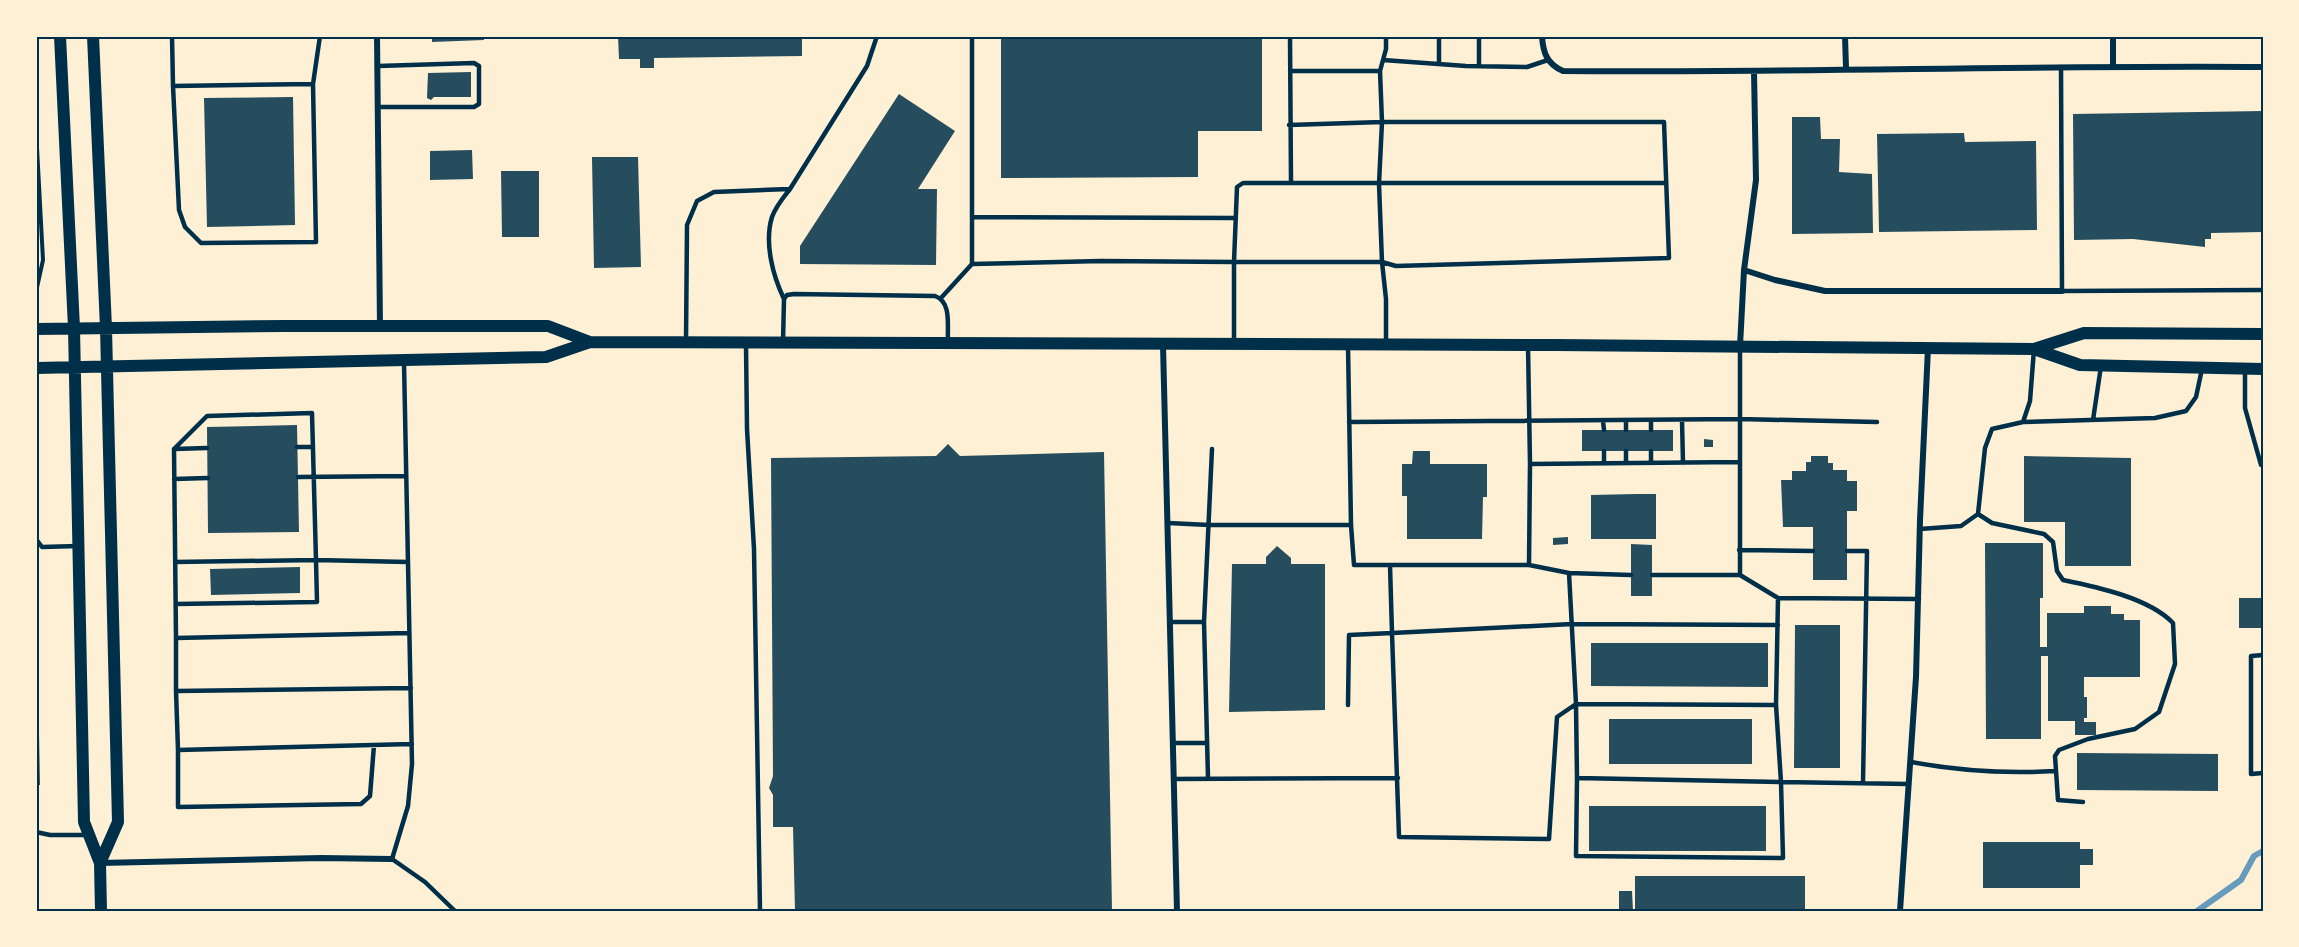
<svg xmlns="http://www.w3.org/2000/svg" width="2299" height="947" font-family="Roboto,sans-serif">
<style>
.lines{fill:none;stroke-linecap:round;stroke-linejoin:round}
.stream{stroke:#669bbc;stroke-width:6}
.building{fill:#264d5e}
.path{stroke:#003049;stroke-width:4}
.service{stroke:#003049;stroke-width:4.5}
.minor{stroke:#003049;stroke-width:6}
.secondary{stroke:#003049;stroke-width:12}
.neatline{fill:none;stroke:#003049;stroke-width:2}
</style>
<rect width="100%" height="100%" fill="#fdf0d5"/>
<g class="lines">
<!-- stream -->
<path class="stream" d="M 2197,911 L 2241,880 L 2254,856 L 2263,851"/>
</g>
<!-- building -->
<path class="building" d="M 432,36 L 484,36 L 484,40 L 432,42 Z
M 618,36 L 802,36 L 802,56 L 654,58 L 654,68 L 640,68 L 640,59 L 619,59 Z
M 1001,36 L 1262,36 L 1262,131 L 1198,131 L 1198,177 L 1001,178 Z
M 471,72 L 471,97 L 434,97 L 431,100 L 427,98 L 428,73 Z
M 899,94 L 955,131 L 918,189 L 937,189 L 936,265 L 800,264 L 800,246 Z
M 293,97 L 295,225 L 207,227 L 204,98 Z
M 2263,111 L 2263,232 L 2211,233 L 2211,239 L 2205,239 L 2205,247 L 2133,239 L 2074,240 L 2073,114 Z
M 1792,117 L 1820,117 L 1821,139 L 1840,139 L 1839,172 L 1872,174 L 1873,233 L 1792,234 Z
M 1964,133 L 1965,142 L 2036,141 L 2037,230 L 1879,232 L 1877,134 Z
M 472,150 L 473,179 L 430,180 L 430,151 Z
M 592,157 L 638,157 L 641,267 L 594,268 Z
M 501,171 L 539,171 L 539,237 L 502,237 Z
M 297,425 L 299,532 L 208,533 L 207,427 Z
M 1582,430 L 1673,430 L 1673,451 L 1582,451 Z
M 1704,439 L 1713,440 L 1713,447 L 1704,447 Z
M 948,444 L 960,456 L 1104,452 L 1112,911 L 795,911 L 793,827 L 773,827 L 773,795 L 769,788 L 773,776 L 771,458 L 936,456 Z
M 1413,451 L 1430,451 L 1430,464 L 1487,464 L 1487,497 L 1483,497 L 1482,539 L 1407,539 L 1407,496 L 1402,496 L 1402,464 L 1412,464 Z
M 1811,456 L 1828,456 L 1828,463 L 1833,463 L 1833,470 L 1847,470 L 1847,481 L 1857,481 L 1857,511 L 1847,511 L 1847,580 L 1813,580 L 1813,527 L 1783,527 L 1781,480 L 1792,480 L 1792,471 L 1806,471 L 1806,462 L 1811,462 Z
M 2024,456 L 2131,458 L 2131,566 L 2065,566 L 2065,522 L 2024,522 Z
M 1636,494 L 1656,494 L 1656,539 L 1591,539 L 1591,495 Z
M 1568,537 L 1568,544 L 1553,545 L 1553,538 Z
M 1985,543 L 2043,543 L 2043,598 L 2040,598 L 2040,647 L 2047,647 L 2047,613 L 2084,613 L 2084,606 L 2111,606 L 2111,614 L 2124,614 L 2124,620 L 2140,620 L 2140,677 L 2084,677 L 2084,697 L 2087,697 L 2087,718 L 2084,718 L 2084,722 L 2096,722 L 2096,735 L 2075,735 L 2075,721 L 2048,721 L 2048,656 L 2041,656 L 2041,739 L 1986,739 Z
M 1631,544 L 1652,545 L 1652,596 L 1631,596 Z
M 1277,546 L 1291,558 L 1291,564 L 1325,564 L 1325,710 L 1229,712 L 1232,564 L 1266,564 L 1266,557 Z
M 300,567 L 300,593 L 211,595 L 210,569 Z
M 2239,598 L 2263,598 L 2263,628 L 2239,628 Z
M 1795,625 L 1840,625 L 1840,768 L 1794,768 Z
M 1591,643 L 1768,643 L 1768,687 L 1591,686 Z
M 36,680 L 38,680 L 40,785 L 36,785 Z
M 1609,719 L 1752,719 L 1752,764 L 1609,764 Z
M 2077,753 L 2218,754 L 2218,791 L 2077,790 Z
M 1589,806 L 1766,806 L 1766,851 L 1589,851 Z
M 1983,842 L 2080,842 L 2080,849 L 2093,849 L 2093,865 L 2080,865 L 2080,888 L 1983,888 Z
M 1635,876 L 1805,876 L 1805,911 L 1635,911 Z
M 1619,891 L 1632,891 L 1633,911 L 1619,911 Z"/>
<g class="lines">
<!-- path -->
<path class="path" d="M 36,129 L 43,260 L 36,292"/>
<!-- service -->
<path class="service" d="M 172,36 L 173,86
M 1479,36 L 1479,66
M 1383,60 L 1466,66 L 1527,67 L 1548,60
M 1439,64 L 1439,36
M 378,66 L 474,63 L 479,66 L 479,104 L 474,107 L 379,107
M 2061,67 L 2062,291 L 2263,290
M 1290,71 L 1380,71
M 313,84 L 316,242 L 201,243 L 185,227 L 179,210 L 173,86 Z
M 313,84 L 320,36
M 1289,125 L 1382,122 L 1664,122 L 1669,258 L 1396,266 L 1382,262 L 1379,184 L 1382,122 L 1380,71 L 1386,49 L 1386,36
M 1291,183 L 1666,183
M 972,217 L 1235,218
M 972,264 L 1101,261 L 1234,262 L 1237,187 L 1243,183 L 1291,183 L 1290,36
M 941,298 L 972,264 L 972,36
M 784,299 C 773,276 764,243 772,217 C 776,206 783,198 790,189 L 867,66 L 877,36
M 686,342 L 687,225 L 697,201 L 714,192 L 789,189
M 783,342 L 784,299 L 787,295 L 794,294 L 935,296 C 952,302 947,326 948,341
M 1234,342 L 1234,262 L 1382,262 L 1386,299 L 1386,343
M 746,344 L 747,429 L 754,549 L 760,911
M 1348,345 L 1351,525 L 1354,565 L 1529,565 L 1530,464 L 1528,345
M 404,362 L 412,764 L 408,806 L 392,859 L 425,882 L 455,911
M 2245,370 L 2245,408 L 2261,465 L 2263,465
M 1651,420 L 1651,430
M 1682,420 L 1683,463
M 2093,420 L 2101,366
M 1603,421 L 1604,430
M 1626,421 L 1626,430
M 1349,422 L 1740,419 L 1877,422
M 2023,422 L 2155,418 L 2186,411 L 2196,397 L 2202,369
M 297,447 L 313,447
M 174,449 L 207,448
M 1604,451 L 1604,463
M 1626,451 L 1626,463
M 1651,451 L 1651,463
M 1530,464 L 1739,462
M 298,477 L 406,476
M 174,479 L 208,478
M 1978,514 L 1992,523 L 2044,534 L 2053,542 L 2057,571 L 2063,580 C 2097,587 2149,598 2173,623 L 2175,664 L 2159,712 L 2135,729 L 2088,739 L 2059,750 L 2055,756 L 2058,800 L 2083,802
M 1168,523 L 1209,525 L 1351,525
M 1920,529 L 1961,526 L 1978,514 L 1985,448 L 1992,429 L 2023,422 L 2030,401 L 2034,349
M 36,539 L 42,547 L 78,546
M 1739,550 L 1813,551
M 1847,551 L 1867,551 L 1863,783
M 175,562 L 316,560 L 317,602 L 176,604
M 408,562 L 316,560 L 312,413 L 207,416 L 174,449 L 176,638 L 409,633
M 1529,565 L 1569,573 L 1631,575
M 1569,573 L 1576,704 L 1577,778 L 1781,782 L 1783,858 L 1576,856 L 1577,778
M 1652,575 L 1740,575 L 1740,348
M 1740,575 L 1778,598 L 1919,599
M 1778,598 L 1776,705 L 1781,782 L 1909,784
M 1170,622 L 1204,622 L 1212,449
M 1204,622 L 1208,778
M 176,638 L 176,691
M 2263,655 L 2251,656 L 2251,774 L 2263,773
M 411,688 L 176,691 L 178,750 L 412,744
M 1348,705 L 1349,635 L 1392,633 L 1390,565
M 1776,705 L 1576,704 L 1557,717 L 1549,839 L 1399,837 L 1392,633 L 1572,624 L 1778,625
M 1173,743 L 1207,743
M 178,750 L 178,807 L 361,804 L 370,796 L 374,745
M 1911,762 C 1960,771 2006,774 2055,771
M 1174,779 L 1398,778
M 36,832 L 50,835 L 87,835"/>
<!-- minor -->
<path class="minor" d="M 377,36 L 380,326
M 1542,36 C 1543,53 1547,64 1563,71 C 1796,73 2030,65 2263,67
M 1845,36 L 1846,68
M 2113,36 L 2113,66
M 1744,270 L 1775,280 L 1825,291 L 2062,291
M 1163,345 L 1177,911
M 1740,346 L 1744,270 L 1756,180 L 1754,71
M 100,863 L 321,858 L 392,859
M 1900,911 L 1916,677 L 1920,520 L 1928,348"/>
<!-- secondary -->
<path class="secondary" d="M 60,36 L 74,328 L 84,822 L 100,863 L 101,911
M 93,36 L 106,328 L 118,822 L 100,863
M 36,329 L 284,326 L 548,326 L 590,342
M 2034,349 L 2080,365 L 2263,369
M 36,368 L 546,357 L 590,342 L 1555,345 L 2034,349 L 2084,333 L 2263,334"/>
</g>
<!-- border -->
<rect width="2299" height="947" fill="none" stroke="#fdf0d5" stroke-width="75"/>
<rect x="38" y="38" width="2224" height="872" class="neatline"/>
</svg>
